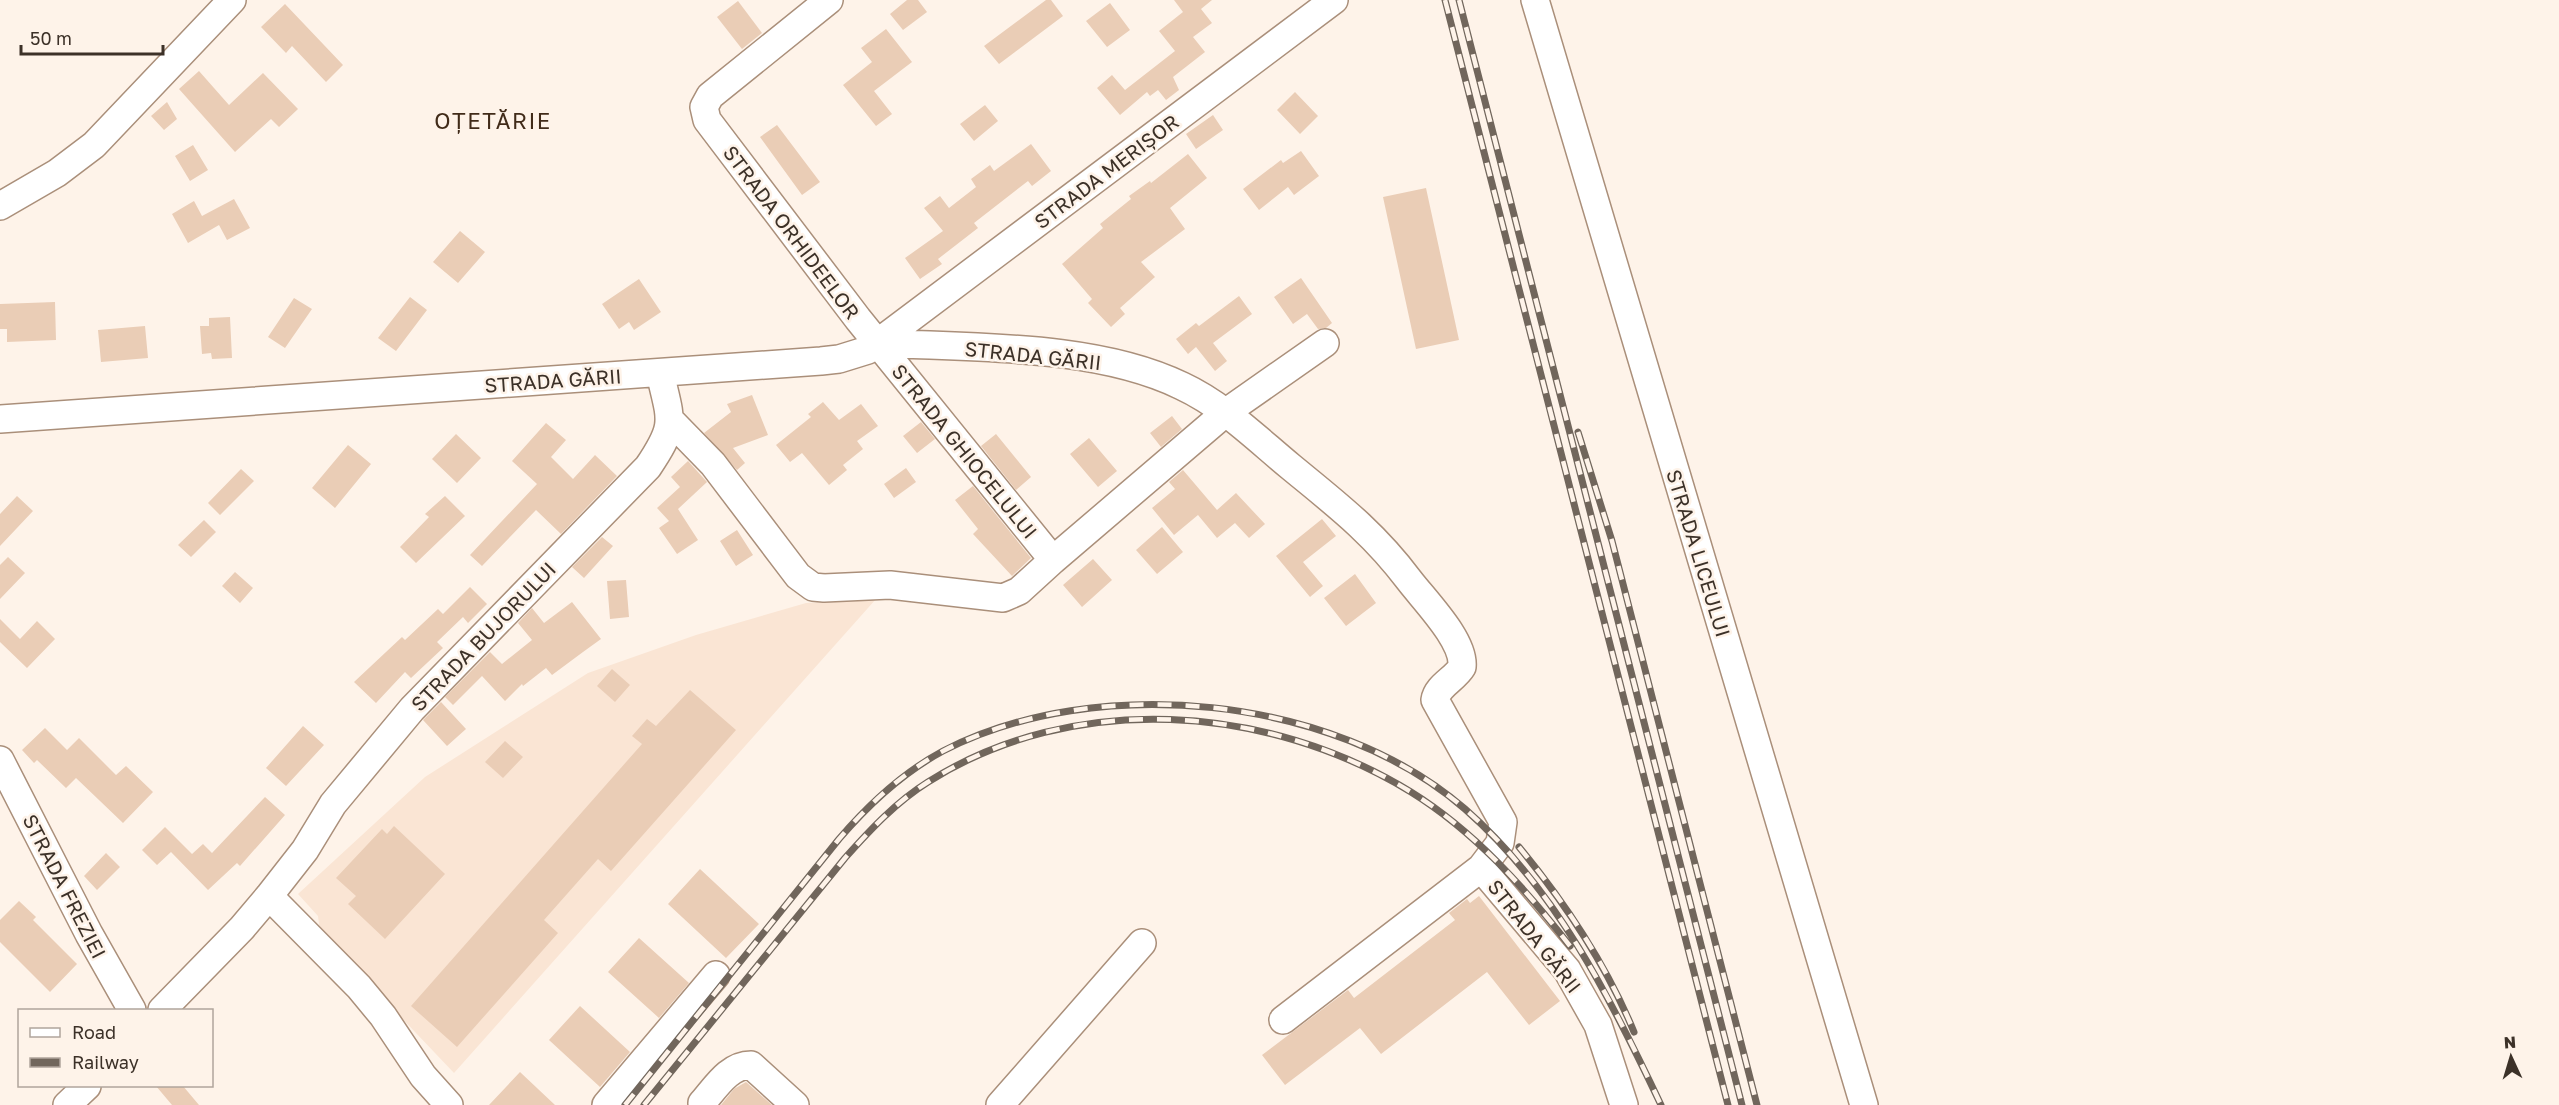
<svg xmlns="http://www.w3.org/2000/svg" width="2559" height="1105" font-family="'Golos Text',sans-serif">
<style>
.built{fill:#fae5d4}
.building{fill:#eacdb6}
.lines{fill:none;stroke-linecap:round;stroke-linejoin:round}
.minor-casing{stroke:#aa8f7a;stroke-width:30}
.minor{stroke:#fff;stroke-width:27}
.rail-casing{stroke:#71665c;stroke-width:7}
.rail{stroke:#fef3e9;stroke-width:4.5;stroke-dasharray:14;stroke-linecap:butt}
.labels{text-anchor:middle;dominant-baseline:central;stroke-width:5;stroke-linejoin:round;paint-order:stroke}
.street-label{font-size:20px;fill:#3c3128;stroke:#fef3e9}
.quarter-label{font-size:22px;letter-spacing:1.5px;fill:#412b19;stroke:#fef3e9}
</style>
<rect width="100%" height="100%" fill="#fef3e9"/>
<!-- built -->
<path class="built" d="M 876,599 L 454,1073 L 320,932 L 318,916 L 298,894 L 425,777 L 588,673 L 696,635 L 806,603 Z"/>
<!-- building -->
<path class="building" d="M 907,0 L 918,0 L 927,12 L 903,30 L 890,14 Z
M 1046,0 L 1051,0 L 1063,16 L 999,64 L 984,46 Z
M 1174,0 L 1212,0 L 1201,9 L 1212,23 L 1193,37 L 1205,52 L 1173,77 L 1179,90 L 1166,100 L 1158,90 L 1150,96 L 1147,92 L 1120,115 L 1097,88 L 1112,75 L 1125,90 L 1175,51 L 1159,31 L 1183,12 Z
M 738,1 L 762,33 L 742,49 L 717,17 Z
M 1110,3 L 1130,30 L 1107,47 L 1086,21 Z
M 285,4 L 343,65 L 326,82 L 292,46 L 286,53 L 261,27 Z
M 886,29 L 912,62 L 874,91 L 892,114 L 876,126 L 843,85 L 872,62 L 861,48 Z
M 199,71 L 229,105 L 263,73 L 298,109 L 279,127 L 271,119 L 235,152 L 179,89 Z
M 1295,92 L 1318,116 L 1300,134 L 1277,110 Z
M 167,102 L 177,119 L 164,130 L 151,116 Z
M 985,105 L 998,121 L 974,141 L 960,124 Z
M 1213,115 L 1223,130 L 1196,149 L 1186,134 Z
M 777,125 L 820,182 L 802,195 L 760,137 Z
M 1031,144 L 1051,171 L 1032,186 L 1028,181 L 974,223 L 978,228 L 938,259 L 942,264 L 920,279 L 905,258 L 943,231 L 924,208 L 940,196 L 949,208 L 976,187 L 971,179 L 990,165 L 994,171 Z
M 193,145 L 208,170 L 190,181 L 175,156 Z
M 1301,151 L 1319,176 L 1294,195 L 1288,187 L 1259,210 L 1243,189 L 1281,160 L 1283,163 Z
M 1188,154 L 1207,178 L 1170,208 L 1185,229 L 1141,262 L 1155,277 L 1120,308 L 1125,314 L 1111,327 L 1088,303 L 1092,299 L 1062,264 L 1103,228 L 1100,224 L 1131,199 L 1129,196 L 1150,181 L 1151,183 Z
M 1426,188 L 1459,340 L 1416,349 L 1383,197 Z
M 234,199 L 250,228 L 227,240 L 219,225 L 188,243 L 172,214 L 194,201 L 202,216 Z
M 460,231 L 485,252 L 458,283 L 433,262 Z
M 1301,278 L 1332,323 L 1326,328 L 1318,329 L 1307,314 L 1293,324 L 1274,297 Z
M 639,279 L 661,312 L 634,330 L 629,322 L 619,329 L 602,304 Z
M 1239,296 L 1252,314 L 1213,343 L 1227,361 L 1215,371 L 1196,347 L 1188,354 L 1176,339 L 1196,323 L 1199,326 Z
M 410,297 L 427,310 L 396,351 L 378,338 Z
M 294,298 L 312,309 L 285,348 L 268,337 Z
M 55,302 L 56,340 L 7,342 L 7,329 L 0,329 L 0,304 Z
M 230,317 L 232,358 L 212,359 L 211,353 L 202,354 L 200,326 L 209,326 L 209,318 Z
M 145,326 L 148,358 L 101,362 L 98,330 Z
M 752,395 L 768,435 L 733,448 L 745,463 L 737,470 L 704,433 L 731,412 L 727,404 Z
M 823,402 L 839,420 L 861,404 L 878,426 L 857,441 L 863,449 L 843,465 L 847,470 L 829,485 L 802,453 L 790,462 L 776,445 L 811,417 L 808,414 Z
M 1172,416 L 1182,429 L 1161,447 L 1150,433 Z
M 921,422 L 935,439 L 917,453 L 903,436 Z
M 546,423 L 566,440 L 551,457 L 573,479 L 595,455 L 617,476 L 561,534 L 536,510 L 482,566 L 470,555 L 537,484 L 512,461 Z
M 456,434 L 481,458 L 457,483 L 432,459 Z
M 996,434 L 1031,477 L 1016,490 L 981,446 Z
M 1089,438 L 1117,471 L 1098,487 L 1070,454 Z
M 348,445 L 371,464 L 335,508 L 312,488 Z
M 688,461 L 707,482 L 678,509 L 698,540 L 677,554 L 659,528 L 669,521 L 657,508 L 680,487 L 671,477 Z
M 906,468 L 916,482 L 894,498 L 884,484 Z
M 241,469 L 254,481 L 220,515 L 208,503 Z
M 1183,470 L 1217,510 L 1236,493 L 1265,524 L 1249,538 L 1235,523 L 1217,538 L 1198,515 L 1174,535 L 1152,508 L 1175,489 L 1169,482 Z
M 973,486 L 1031,558 L 1012,576 L 973,534 L 978,529 L 955,500 Z
M 17,496 L 33,511 L 0,546 L 0,514 Z
M 445,496 L 465,516 L 416,563 L 400,547 L 429,517 L 425,514 Z
M 1322,519 L 1336,536 L 1303,562 L 1323,586 L 1310,597 L 1276,556 Z
M 204,520 L 216,532 L 191,557 L 178,545 Z
M 1162,527 L 1183,552 L 1157,574 L 1136,550 Z
M 737,530 L 753,555 L 736,566 L 720,541 Z
M 602,537 L 613,546 L 584,578 L 572,567 Z
M 8,557 L 25,573 L 0,599 L 0,565 Z
M 1093,559 L 1112,580 L 1082,607 L 1063,585 Z
M 235,572 L 253,588 L 240,603 L 222,586 Z
M 1355,574 L 1376,603 L 1346,626 L 1324,598 Z
M 626,580 L 629,617 L 610,619 L 607,581 Z
M 470,587 L 487,604 L 468,623 L 463,617 L 437,642 L 443,648 L 411,678 L 405,672 L 376,703 L 354,682 L 402,637 L 405,640 L 438,609 L 443,614 Z
M 572,602 L 601,639 L 583,652 L 552,675 L 546,668 L 523,686 L 522,684 L 505,701 L 482,676 L 453,705 L 445,697 L 490,652 L 502,664 L 532,640 L 518,623 L 532,608 L 544,623 Z
M 0,619 L 20,639 L 37,621 L 55,639 L 27,668 L 0,642 Z
M 612,669 L 630,685 L 615,702 L 597,686 Z
M 690,690 L 736,730 L 611,871 L 598,859 L 544,920 L 558,933 L 457,1047 L 411,1006 L 642,744 L 632,736 L 647,719 L 656,726 Z
M 441,702 L 466,729 L 447,746 L 423,720 Z
M 303,726 L 324,745 L 286,786 L 266,768 Z
M 45,728 L 67,750 L 79,738 L 116,775 L 126,766 L 153,792 L 123,823 L 76,778 L 66,788 L 37,760 L 34,763 L 22,750 Z
M 505,741 L 523,757 L 503,778 L 485,762 Z
M 265,797 L 285,815 L 240,866 L 237,863 L 208,890 L 171,852 L 157,865 L 142,850 L 165,827 L 192,854 L 203,844 L 212,853 Z
M 394,826 L 445,874 L 385,939 L 348,904 L 356,896 L 336,878 L 382,829 L 387,834 Z
M 106,853 L 120,867 L 97,890 L 84,876 Z
M 700,869 L 759,924 L 726,958 L 668,904 Z
M 1479,896 L 1560,1001 L 1529,1025 L 1487,972 L 1381,1054 L 1360,1028 L 1285,1085 L 1262,1055 L 1348,990 L 1354,998 L 1455,920 L 1449,913 L 1467,899 L 1470,903 Z
M 19,901 L 36,917 L 33,920 L 77,964 L 50,992 L 0,942 L 0,920 Z
M 639,938 L 689,983 L 659,1018 L 608,972 Z
M 580,1006 L 630,1052 L 600,1087 L 549,1040 Z
M 520,1072 L 555,1105 L 489,1105 Z
M 746,1082 L 772,1105 L 721,1105 L 734,1089 Z
M 156,1086 L 183,1086 L 199,1105 L 172,1105 Z"/>
<g class="lines">
<defs>
<path id="minor" d="M 829,0 L 710,96 L 704,107 L 707,120 L 858,319 L 1053,560
M 1535,0 L 1864,1105
M 0,206 L 57,173 L 94,145 L 232,0
M 878,343 C 973,348 1096,344 1182,386 C 1223,405 1257,439 1291,467 C 1336,504 1373,532 1409,580 C 1425,601 1465,641 1462,667 C 1455,679 1437,686 1435,700 L 1503,822 L 1500,843 L 1481,868 L 1567,970 L 1598,1025 L 1624,1105
M 0,419 L 821,361 L 839,359 L 868,350 L 1334,0
M 671,421 L 713,464 L 798,576 L 813,587 L 824,588 L 890,585 L 1003,598 L 1019,591 L 1053,560 L 1225,413 L 1325,343
M 0,760 L 89,934 L 132,1010
M 269,896 L 359,987 L 383,1016 L 423,1076 L 449,1105
M 162,1010 L 242,928 L 269,896 L 305,850 L 333,804 L 412,709 L 648,467 C 677,424 671,421 660,373
M 1283,1020 L 1481,868
M 702,1103 C 716,1087 729,1065 751,1065 L 795,1105
M 67,1105 L 87,1086
M 606,1105 L 716,975
M 1000,1105 L 1142,943"/>
</defs>
<!-- minor casing -->
<use href="#minor" class="minor-casing"/>
<!-- minor -->
<use href="#minor" class="minor"/>
<defs>
<path id="rail" d="M 1445,0 L 1728,1105
M 1459,0 L 1742,1105
M 1578,432 L 1612,541 L 1757,1105
M 1519,847 C 1566,904 1606,964 1634,1032
M 625,1105 L 839,839 C 869,804 902,773 943,751 C 1096,672 1334,695 1465,809 C 1556,889 1610,997 1661,1105
M 644,1105 L 845,858 C 870,830 896,802 928,782 C 1073,690 1268,704 1411,792 C 1474,831 1525,888 1570,946"/>
</defs>
<!-- rail casing -->
<use href="#rail" class="rail-casing"/>
<!-- rail -->
<use href="#rail" class="rail"/>
</g>
<g class="labels">
<!-- street labels -->
<g class="street-label">
<text transform="translate(1106 171) rotate(-37)">STRADA MERIȘOR</text>
<text transform="translate(792 232) rotate(53)">STRADA ORHIDEELOR</text>
<text transform="translate(1033 355) rotate(6)">STRADA GĂRII</text>
<text transform="translate(553 380) rotate(-4)">STRADA GĂRII</text>
<text transform="translate(965 451) rotate(51)">STRADA GHIOCELULUI</text>
<text transform="translate(1699 553) rotate(73)">STRADA LICEULUI</text>
<text transform="translate(483 636) rotate(-46)">STRADA BUJORULUI</text>
<text transform="translate(65 886) rotate(63)">STRADA FREZIEI</text>
<text transform="translate(1535 936) rotate(52)">STRADA GĂRII</text>
</g>
<!-- quarter labels -->
<g class="quarter-label">
<text x="493" y="120">OȚETĂRIE</text>
</g>
</g>
<!-- legend -->
<rect x="18" y="1009" width="195" height="78" fill="#fef3e9" stroke="#b0a59c" stroke-width="1.5"/>
<rect x="30" y="1028" width="30" height="9" fill="#ffffff" stroke="#b0a59c" stroke-width="1.5"/>
<text x="72" y="1039" font-size="18" fill="#3c3128">Road</text>
<rect x="30" y="1058" width="30" height="9" fill="#71665c" stroke="#b0a59c" stroke-width="1.5"/>
<text x="72" y="1069" font-size="18" fill="#3c3128">Railway</text>
<!-- north arrow -->
<g transform="translate(2511 1057) rotate(356)" stroke="#fef3e9" stroke-width="4.5" paint-order="stroke">
<path d="M0-4.5L10 22L0 15L-10 22Z" fill="#3c3128"/>
<text y="-9" font-size="16" font-weight="bold" text-anchor="middle" fill="#3c3128">N</text>
</g>
<!-- scale -->
<path d="M21 45v9h142v-9" fill="none" stroke="#3c3128" stroke-width="3"/>
<text x="30" y="45" font-size="18" fill="#3c3128" stroke="#fef3e9" stroke-width="4.5" paint-order="stroke">50 m</text>
</svg>
